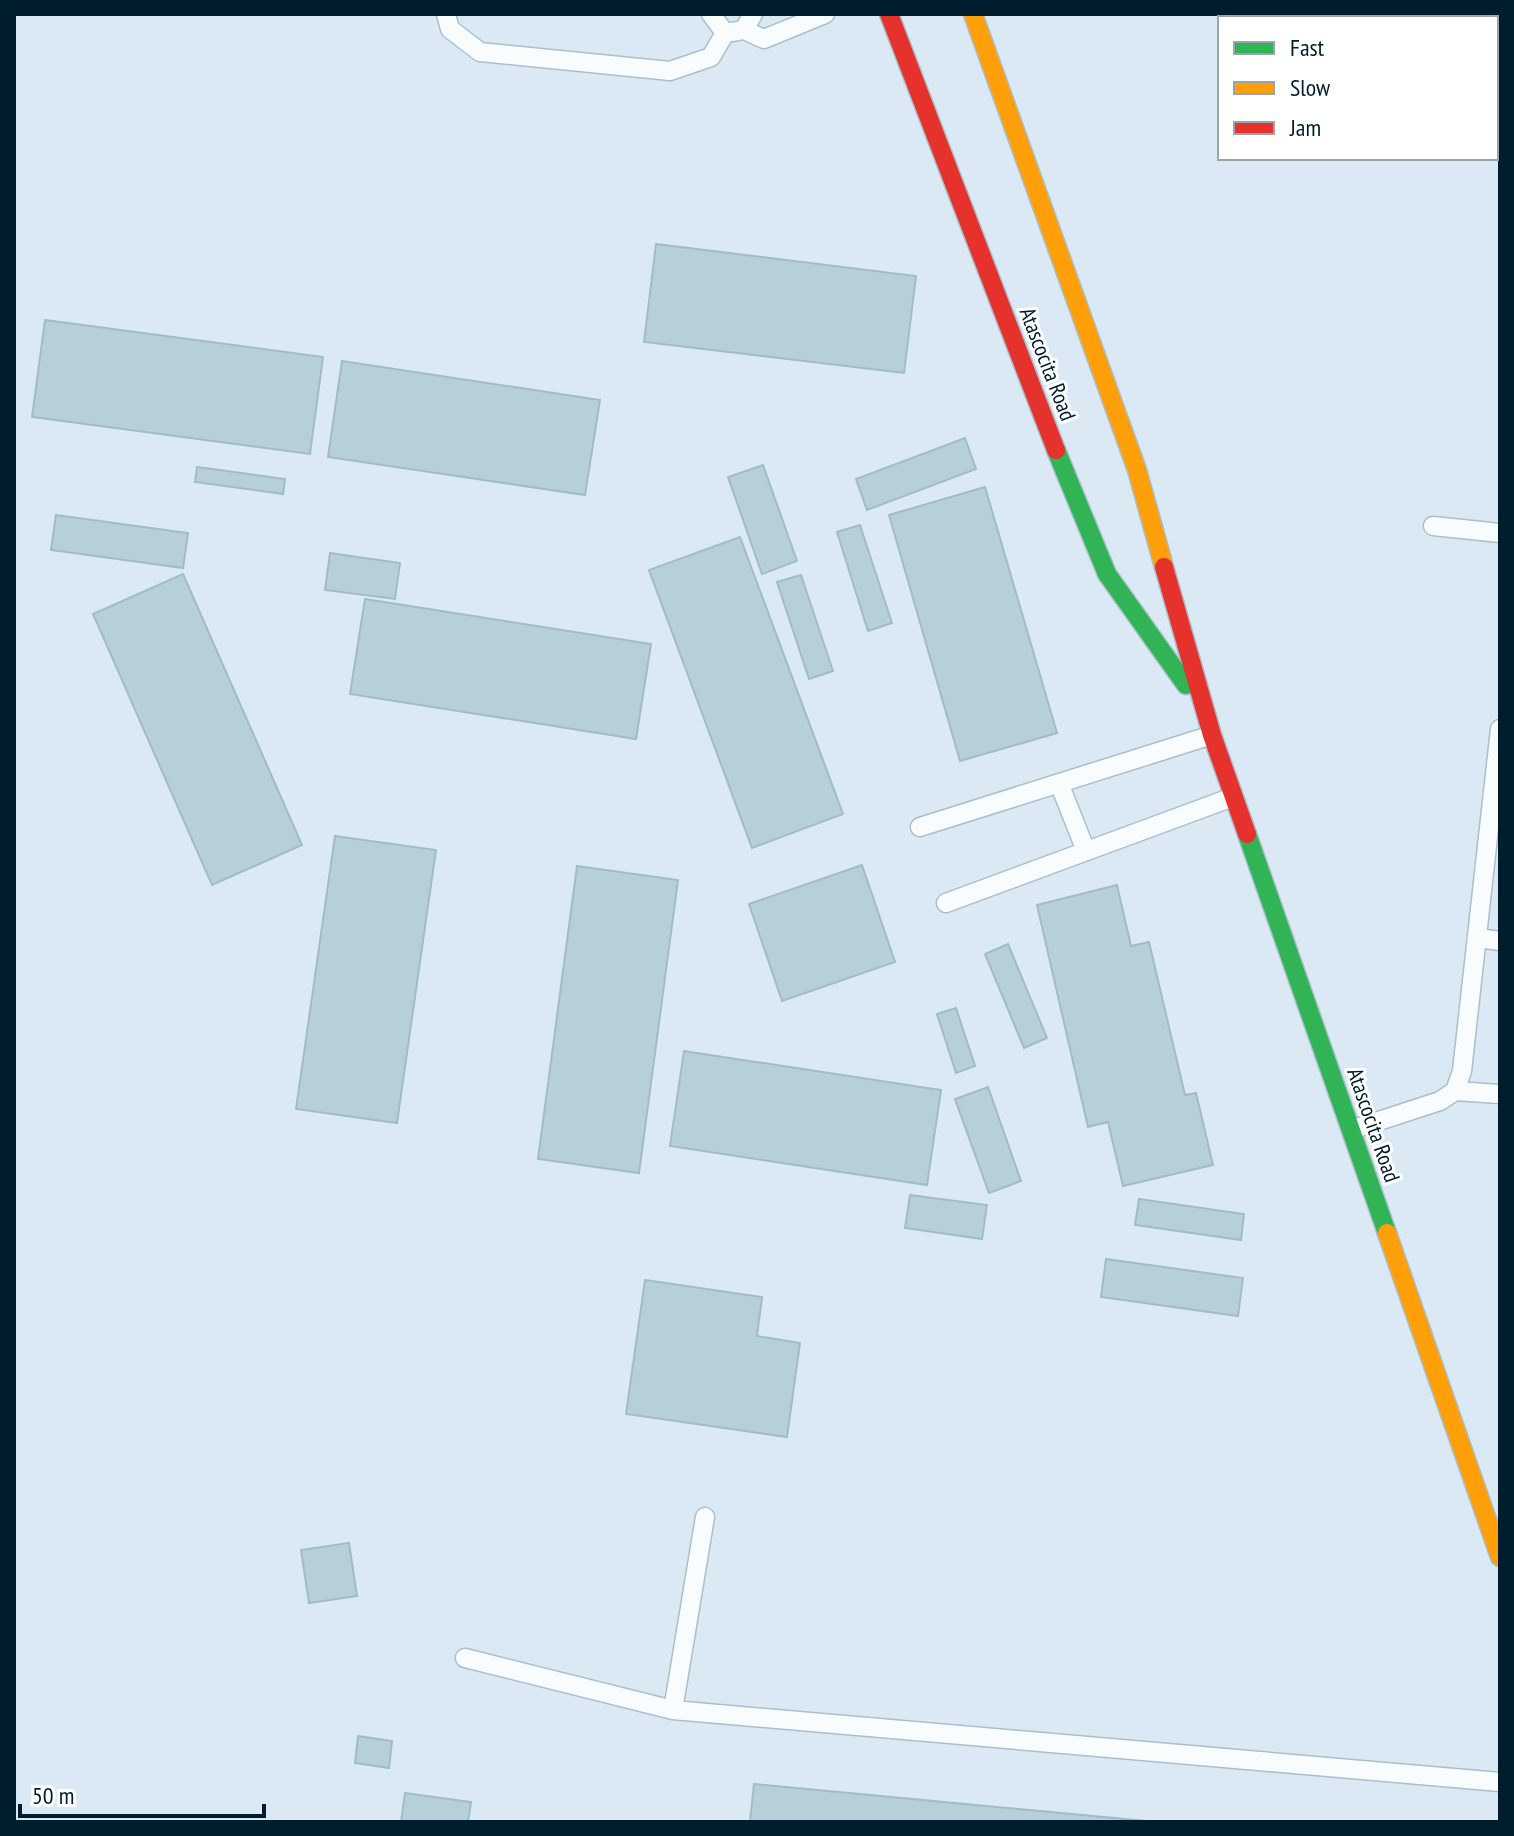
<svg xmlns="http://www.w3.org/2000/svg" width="1514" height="1836" font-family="'PT Sans Narrow',sans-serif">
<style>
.building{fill:#b6cfd8;stroke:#a2bcc5;stroke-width:2}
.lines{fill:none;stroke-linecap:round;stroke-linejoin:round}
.lane-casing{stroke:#aabfcc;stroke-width:21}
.fast-casing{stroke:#aabfcc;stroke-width:21}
.slow-casing{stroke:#aabfcc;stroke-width:21}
.jam-casing{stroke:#aabfcc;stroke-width:21}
.lane{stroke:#f9fcfd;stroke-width:18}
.fast{stroke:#30b455;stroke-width:18}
.slow{stroke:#ff9f0a;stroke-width:18}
.jam{stroke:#e5322d;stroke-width:18}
.labels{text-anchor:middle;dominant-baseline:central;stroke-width:6;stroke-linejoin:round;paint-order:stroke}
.street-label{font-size:22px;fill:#001d2e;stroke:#fff}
</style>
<rect width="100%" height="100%" fill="#dae9f4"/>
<!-- building -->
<path class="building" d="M 656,244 L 916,276 L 904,373 L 644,342 Z
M 45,320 L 323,357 L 310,454 L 32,417 Z
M 342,361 L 600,400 L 585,495 L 328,457 Z
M 965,438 L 976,469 L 867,510 L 856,479 Z
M 763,465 L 797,561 L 762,574 L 728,477 Z
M 197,467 L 285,479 L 283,494 L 195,482 Z
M 985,487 L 1057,733 L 960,761 L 889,515 Z
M 56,515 L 188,533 L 183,568 L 51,550 Z
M 860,525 L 892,623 L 868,631 L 837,532 Z
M 740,537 L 843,814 L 752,848 L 649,570 Z
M 330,553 L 400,563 L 395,599 L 325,590 Z
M 183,574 L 302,845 L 212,885 L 93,614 Z
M 801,575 L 833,671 L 809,679 L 777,582 Z
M 365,599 L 651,644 L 636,739 L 350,694 Z
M 335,836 L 436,850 L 397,1123 L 296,1109 Z
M 862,865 L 895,962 L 782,1001 L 749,904 Z
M 577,866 L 678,880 L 639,1173 L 538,1159 Z
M 1117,885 L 1131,946 L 1149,942 L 1185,1095 L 1196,1093 L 1213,1165 L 1123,1186 L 1108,1122 L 1088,1127 L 1037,905 Z
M 1008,944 L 1047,1038 L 1024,1048 L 985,954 Z
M 956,1008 L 975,1066 L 956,1073 L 937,1014 Z
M 684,1051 L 941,1090 L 927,1185 L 670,1146 Z
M 988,1087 L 1021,1181 L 989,1193 L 955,1099 Z
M 910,1195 L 987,1205 L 982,1239 L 905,1228 Z
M 1139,1199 L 1244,1214 L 1241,1240 L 1135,1225 Z
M 1106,1259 L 1243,1278 L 1238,1316 L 1101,1297 Z
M 645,1280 L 762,1297 L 757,1336 L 800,1343 L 787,1437 L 626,1414 Z
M 349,1543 L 357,1596 L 309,1603 L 301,1550 Z
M 358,1736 L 392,1741 L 389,1768 L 355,1763 Z
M 754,1784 L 1157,1822 L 750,1822 Z
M 405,1793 L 471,1802 L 468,1822 L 401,1822 Z"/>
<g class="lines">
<defs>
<path id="lane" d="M 446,14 L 450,29 L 480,52 L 670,71 L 711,57 L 725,33
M 711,14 L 725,33 L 738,31
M 753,14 L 744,30 L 764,39 L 825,14
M 1433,526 L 1500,533
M 1059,783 L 1086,851
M 920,827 L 1212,735
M 946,903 L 1233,797
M 1477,938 L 1500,941
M 1455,1091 L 1500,1094
M 1351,1130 L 1440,1101 L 1455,1091 L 1462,1071 L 1500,729
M 465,1658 L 673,1710 L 1500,1782
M 673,1710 L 705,1517"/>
<path id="fast" d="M 1056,450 L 1107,574 L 1186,685
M 1247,834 L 1387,1233"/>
<path id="slow" d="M 973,14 L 1137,470 L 1164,567
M 1387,1233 L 1500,1557"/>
<path id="jam" d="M 889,14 L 1056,450
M 1164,567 L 1212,735 L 1247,834"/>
</defs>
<!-- lane casing -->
<use href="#lane" class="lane-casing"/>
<!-- fast casing -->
<use href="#fast" class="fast-casing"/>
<!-- slow casing -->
<use href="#slow" class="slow-casing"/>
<!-- jam casing -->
<use href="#jam" class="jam-casing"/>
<!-- lane -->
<use href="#lane" class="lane"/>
<!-- fast -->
<use href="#fast" class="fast"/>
<!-- slow -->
<use href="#slow" class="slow"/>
<!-- jam -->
<use href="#jam" class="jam"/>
</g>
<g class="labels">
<!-- street labels -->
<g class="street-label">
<text transform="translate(1048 364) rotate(69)">Atascocita Road</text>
<text transform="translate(1374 1125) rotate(71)">Atascocita Road</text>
</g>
</g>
<!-- border -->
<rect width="1514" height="1836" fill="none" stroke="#001d2e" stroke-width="32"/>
<!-- legend -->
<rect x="1218" y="16" width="280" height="144" fill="#ffffff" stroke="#99a5ab" stroke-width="2"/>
<rect x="1234" y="42" width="40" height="12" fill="#30b455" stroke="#99a5ab" stroke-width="2"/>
<text x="1290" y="56" font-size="24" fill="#001d2e">Fast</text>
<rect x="1234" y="82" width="40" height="12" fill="#ff9f0a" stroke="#99a5ab" stroke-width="2"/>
<text x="1290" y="96" font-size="24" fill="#001d2e">Slow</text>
<rect x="1234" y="122" width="40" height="12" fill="#e5322d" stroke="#99a5ab" stroke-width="2"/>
<text x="1290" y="136" font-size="24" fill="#001d2e">Jam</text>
<!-- scale -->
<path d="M20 1804v12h244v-12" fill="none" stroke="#001d2e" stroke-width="4"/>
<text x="32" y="1804" font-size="24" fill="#001d2e" stroke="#ffffff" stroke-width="6" paint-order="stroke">50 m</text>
</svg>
